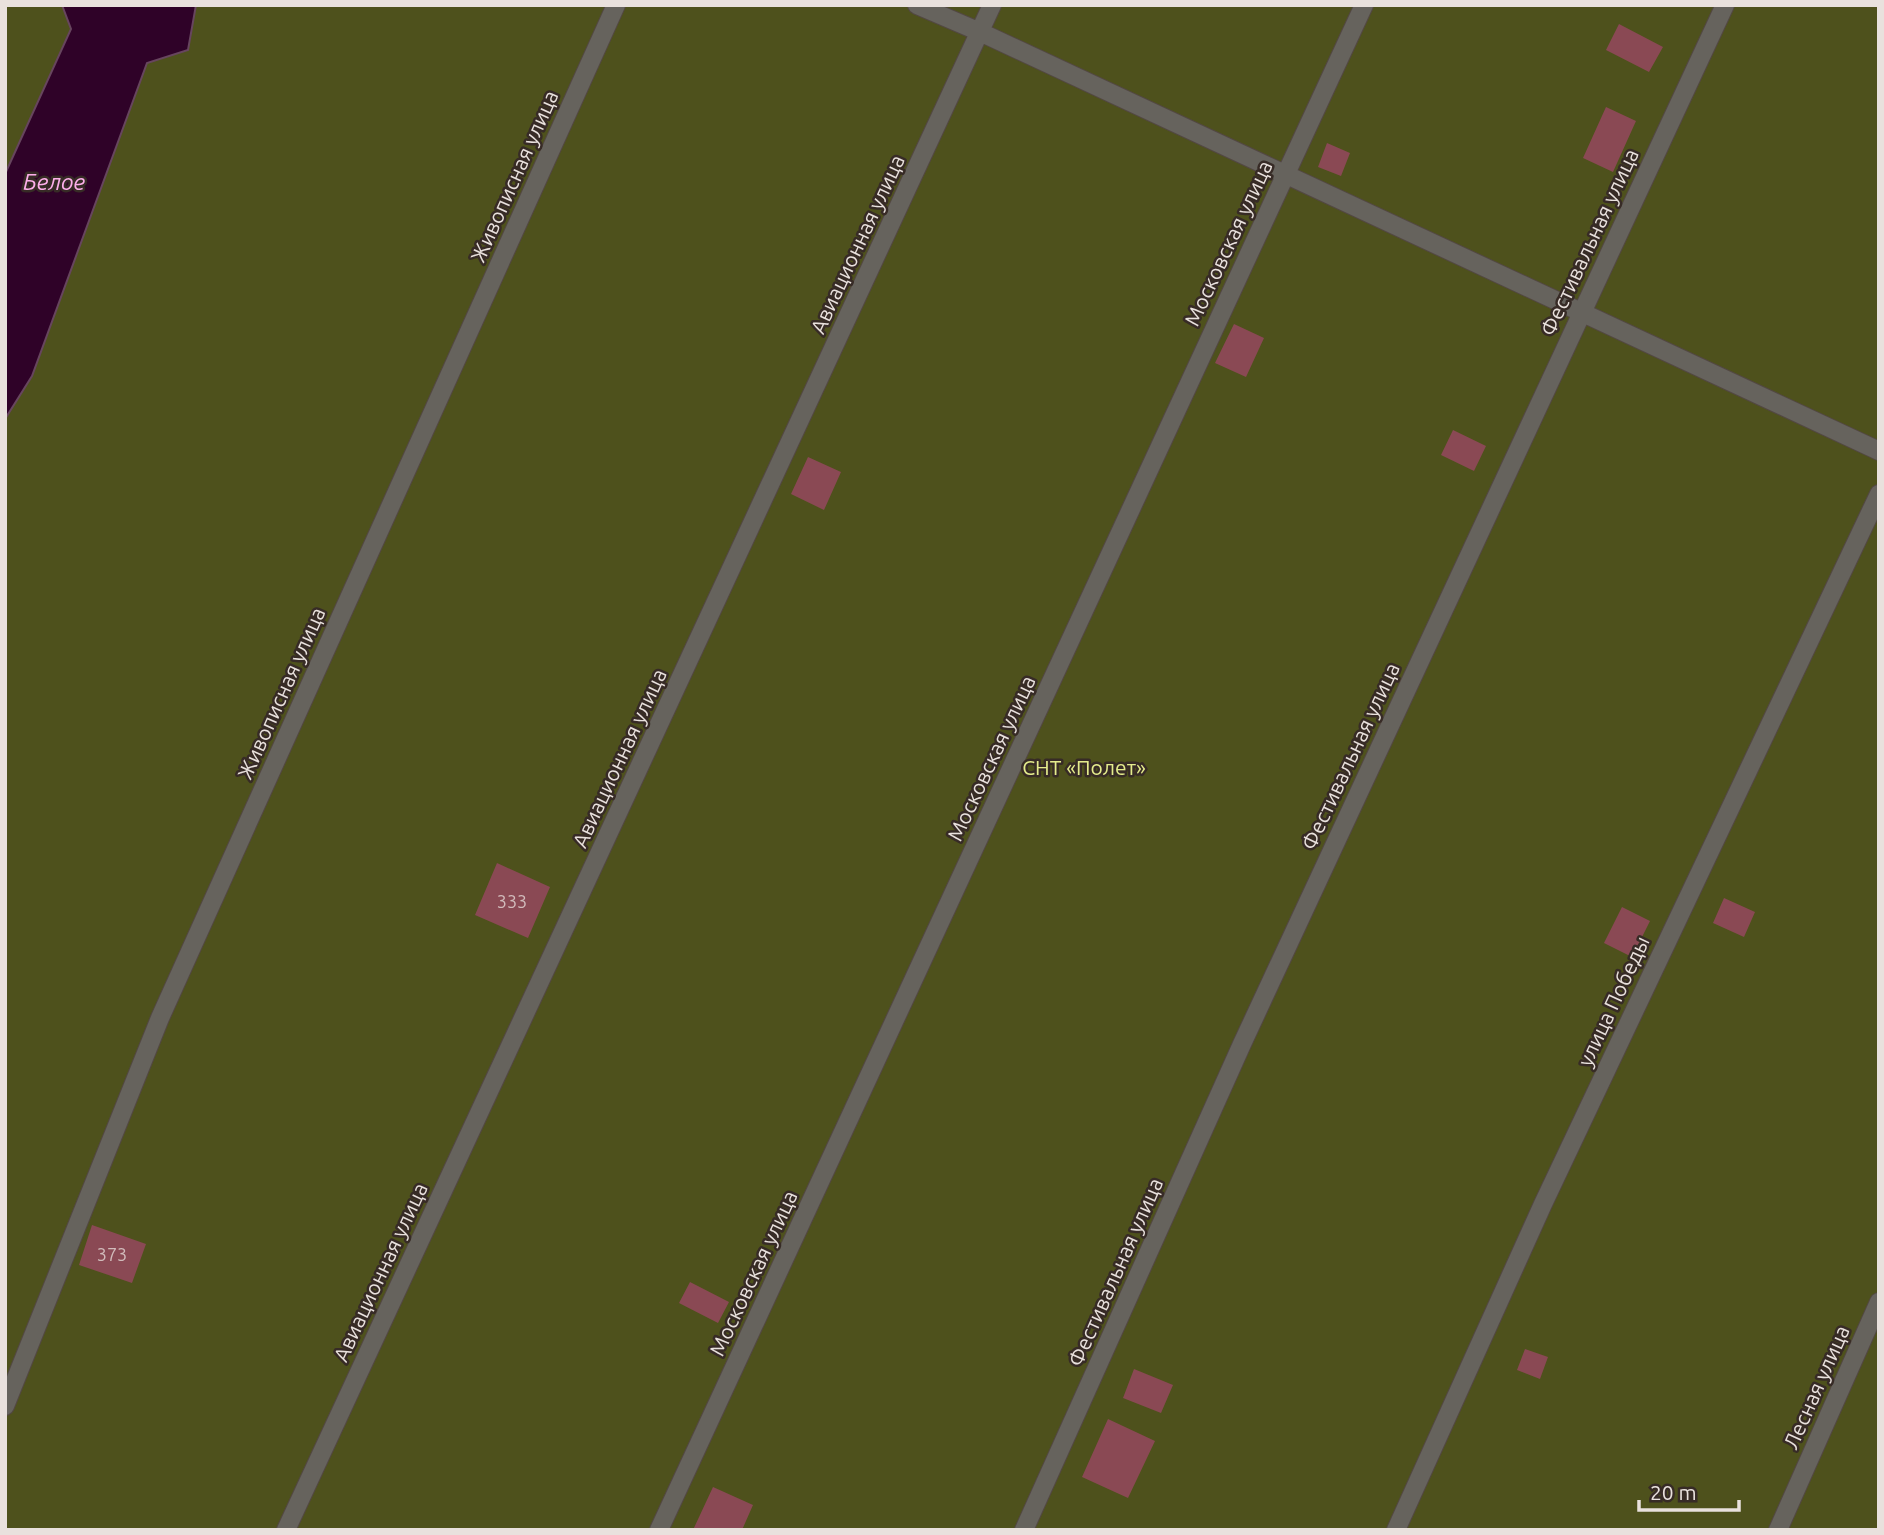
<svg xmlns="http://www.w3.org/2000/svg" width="1884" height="1535" font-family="Ubuntu,sans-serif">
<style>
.green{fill:#4e511c}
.water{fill:#2f0228;stroke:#67455e;stroke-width:2}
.building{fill:#8a4954}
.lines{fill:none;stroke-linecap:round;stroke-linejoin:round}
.minor-casing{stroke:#534843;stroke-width:20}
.minor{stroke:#66635d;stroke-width:18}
.labels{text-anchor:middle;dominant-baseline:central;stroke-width:5;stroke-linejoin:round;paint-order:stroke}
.number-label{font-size:18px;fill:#d1bbbb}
.street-label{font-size:21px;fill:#e9e1dd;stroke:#372b26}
.park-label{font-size:21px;fill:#e4ec8c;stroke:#372b26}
.water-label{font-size:23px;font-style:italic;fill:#fdaeea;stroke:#372b26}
</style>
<rect width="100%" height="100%" fill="#372b26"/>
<!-- green -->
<path class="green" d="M 5,5 L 62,5 L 71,29 L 5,174 Z
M 196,5 L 1879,5 L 1879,1530 L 5,1530 L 5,419 L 32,376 L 147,63 L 188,50 Z"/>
<!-- water -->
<path class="water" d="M 62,5 L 196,5 L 188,50 L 147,63 L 32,376 L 5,419 L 5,174 L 71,29 Z"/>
<!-- building -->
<path class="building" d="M 1619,24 L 1663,47 L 1649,72 L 1606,50 Z
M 1606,107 L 1636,121 L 1613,172 L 1583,158 Z
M 1327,143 L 1350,153 L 1341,176 L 1318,167 Z
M 1234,324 L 1264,338 L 1246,377 L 1215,363 Z
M 1453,430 L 1486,446 L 1474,471 L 1441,455 Z
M 808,457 L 841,472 L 824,510 L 791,494 Z
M 497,863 L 550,887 L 528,938 L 475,915 Z
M 1724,898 L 1755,912 L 1744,937 L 1713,923 Z
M 1622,907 L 1650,921 L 1632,957 L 1604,943 Z
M 92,1225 L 146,1244 L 132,1283 L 79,1265 Z
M 690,1282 L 729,1302 L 718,1323 L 679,1303 Z
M 1525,1349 L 1548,1357 L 1540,1379 L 1517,1370 Z
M 1134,1369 L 1173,1385 L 1161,1413 L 1123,1398 Z
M 1108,1419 L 1155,1441 L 1128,1498 L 1082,1477 Z
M 713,1487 L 753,1505 L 742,1530 L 693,1530 Z"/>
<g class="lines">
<defs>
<path id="minor" d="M 917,5 L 980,32 L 1879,451
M 5,1406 L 160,1018 L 616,5
M 286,1530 L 992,5
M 659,1530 L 1364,5
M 1024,1530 L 1242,1044 L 1725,5
M 1396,1530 L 1543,1204 L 1879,494
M 1778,1530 L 1879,1302"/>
</defs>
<!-- minor casing -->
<use href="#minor" class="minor-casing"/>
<!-- minor -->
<use href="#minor" class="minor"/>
</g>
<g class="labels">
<!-- number labels -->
<g class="number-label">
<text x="512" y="901">333</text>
<text x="112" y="1254">373</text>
</g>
<!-- street labels -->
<g class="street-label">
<text transform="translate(514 176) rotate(-66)">Живописная улица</text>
<text transform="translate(1589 242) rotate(-65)">Фестивальная улица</text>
<text transform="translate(1228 243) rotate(-65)">Московская улица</text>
<text transform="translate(857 244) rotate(-65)">Авиационная улица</text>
<text transform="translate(281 693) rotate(-66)">Живописная улица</text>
<text transform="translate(1350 756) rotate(-65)">Фестивальная улица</text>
<text transform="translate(619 758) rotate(-65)">Авиационная улица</text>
<text transform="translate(991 758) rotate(-65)">Московская улица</text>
<text transform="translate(1613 1001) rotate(-65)">улица Победы</text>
<text transform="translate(380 1272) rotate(-65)">Авиационная улица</text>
<text transform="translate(1115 1272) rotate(-66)">Фестивальная улица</text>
<text transform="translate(753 1273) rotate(-65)">Московская улица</text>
<text transform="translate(1816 1387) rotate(-66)">Лесная улица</text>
</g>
<!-- park labels -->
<g class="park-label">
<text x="1084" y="767">СНТ «Полет»</text>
</g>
<!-- water labels -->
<g class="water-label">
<text x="54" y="181">Белое</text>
</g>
</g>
<!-- border -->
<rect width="1884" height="1535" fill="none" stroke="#e9e1dd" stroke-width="14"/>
<!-- scale -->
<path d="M1639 1500v10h100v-10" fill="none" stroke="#e9e1dd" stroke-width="3.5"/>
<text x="1650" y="1500" font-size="21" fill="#e9e1dd" stroke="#372b26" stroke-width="5" paint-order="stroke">20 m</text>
</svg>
